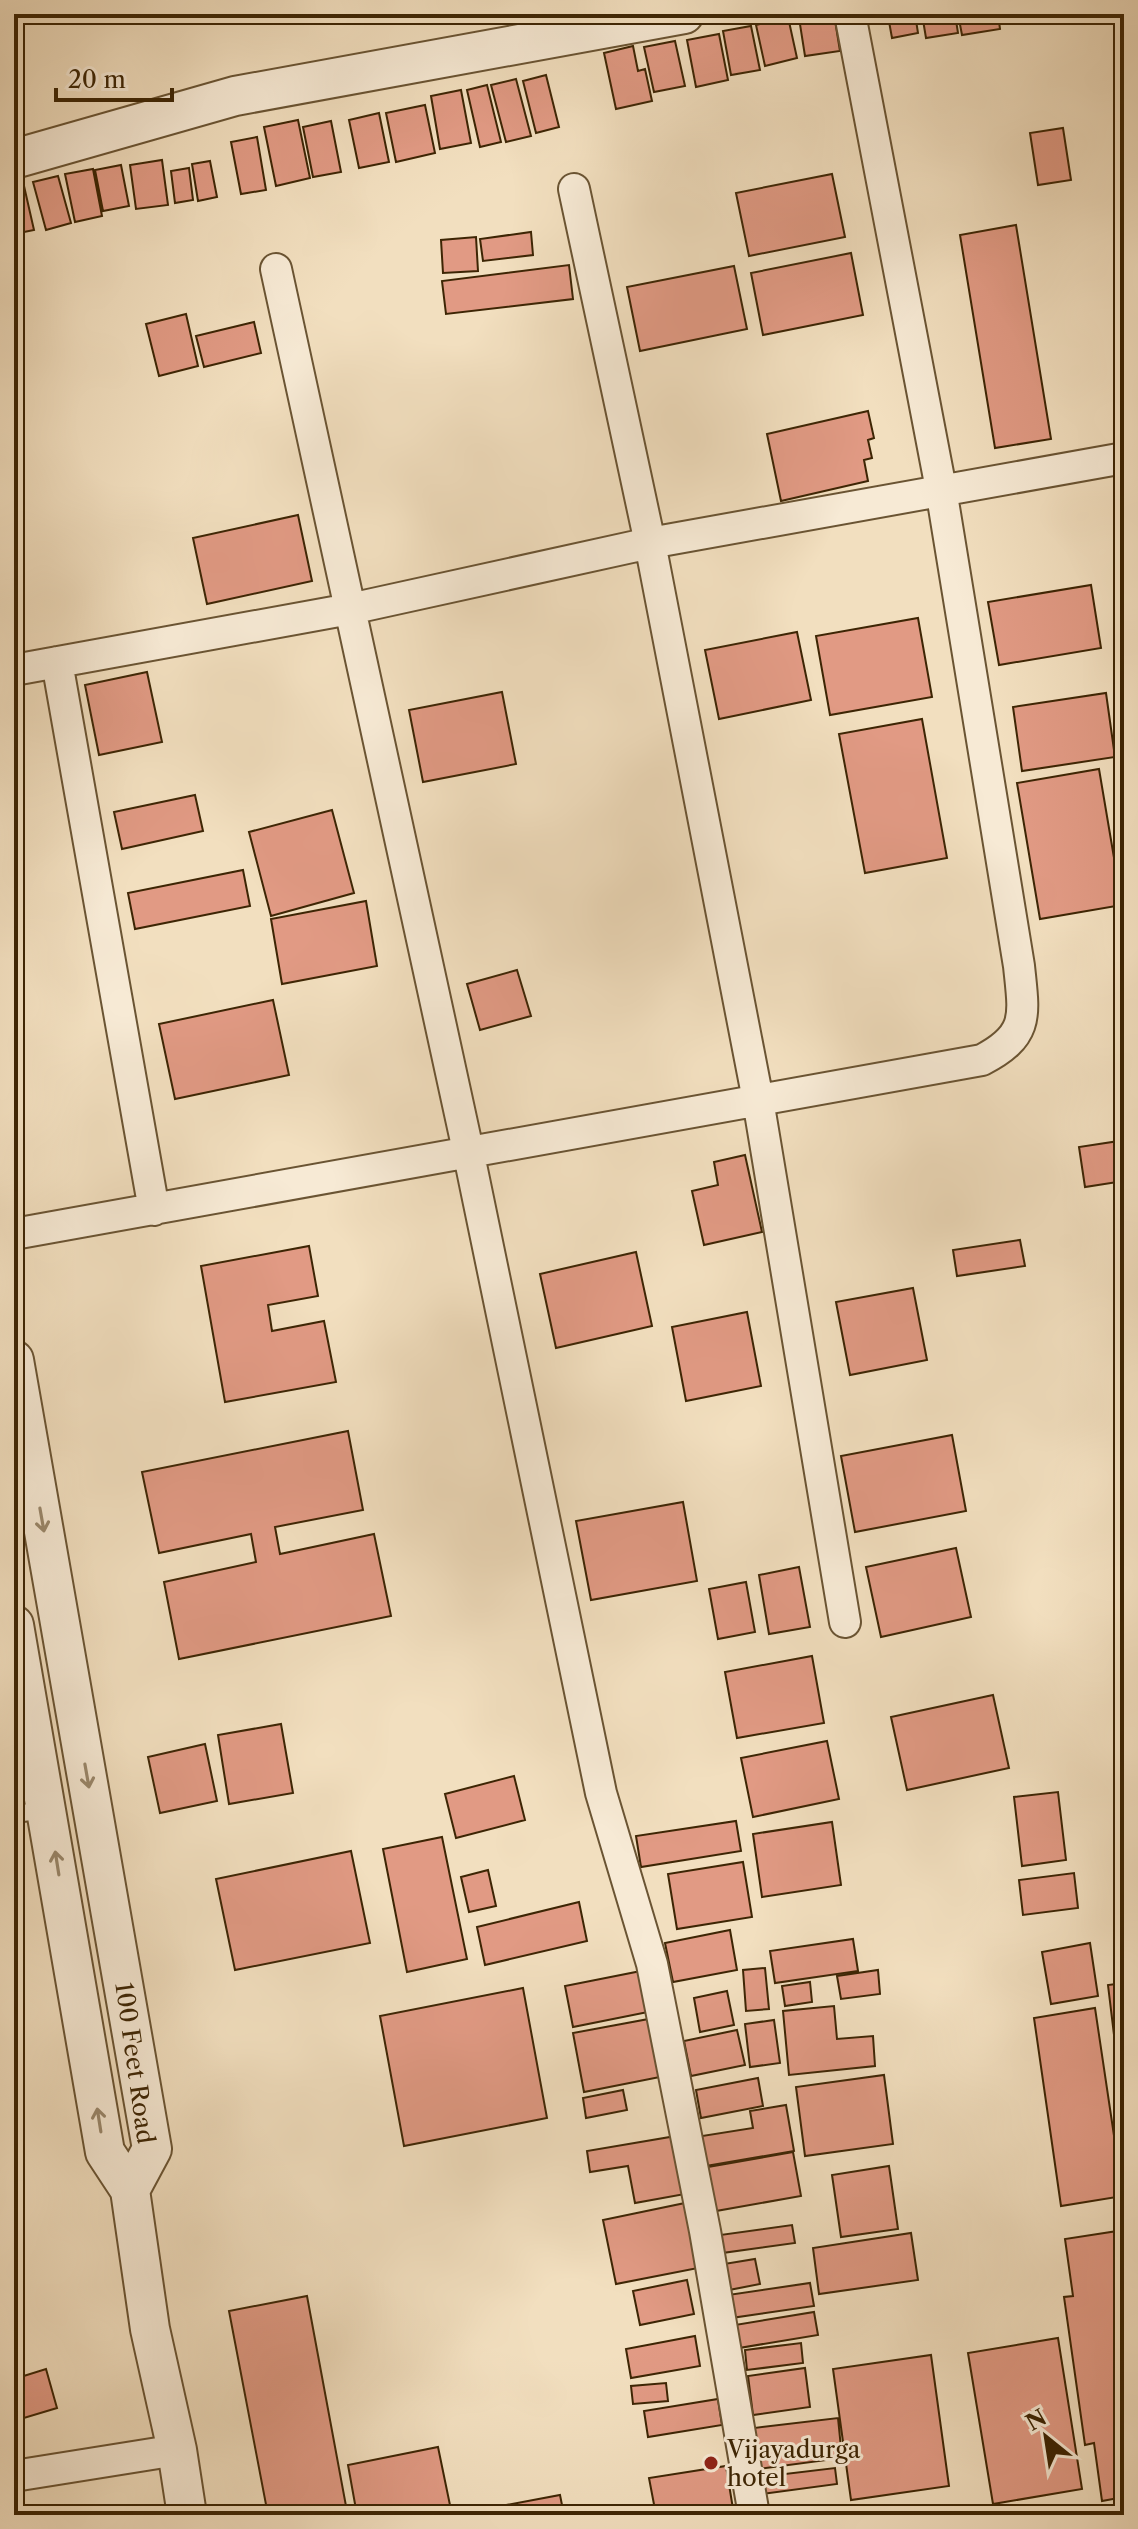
<svg xmlns="http://www.w3.org/2000/svg" width="1138" height="2529" font-family="'Libre Caslon Text',serif">
<style>
.building{fill:#e19a84;stroke:#3d2504;stroke-width:2}
.lines{fill:none;stroke-linecap:round;stroke-linejoin:round}
.service-casing{stroke:#6a5433;stroke-width:20}
.minor-casing{stroke:#6a5433;stroke-width:34}
.tertiary-casing{stroke:#6a5433;stroke-width:42}
.service{stroke:#f7ead5;stroke-width:16}
.minor{stroke:#f7ead5;stroke-width:30}
.tertiary{stroke:#f7ead5;stroke-width:38}
.oneway{stroke:#9a886c}
.poi-dot{fill:#8f2418;stroke:#f7ead5;stroke-width:3}
.labels{text-anchor:middle;dominant-baseline:central;stroke-width:6;stroke-linejoin:round;paint-order:stroke}
.street-label{font-size:24px;fill:#3d2504;stroke:#f7ead5}
.poi-label{font-size:24px;fill:#3d2504;stroke:#f7ead5;text-anchor:start}
</style>
<rect width="100%" height="100%" fill="#f2dfbf"/>
<filter id="stains"><feTurbulence type="fractalNoise" baseFrequency=".0025" numOctaves="4"/><feColorMatrix values="0 0 0 0 .2 0 0 0 0 .09 0 0 0 0 .02 0 0 0 .5 -.17"/></filter>
<radialGradient id="worn" r=".72"><stop offset=".6" stop-color="#630" stop-opacity="0"/><stop offset="1" stop-color="#630" stop-opacity=".3"/></radialGradient>
<!-- building -->
<path class="building" d="M 834,14 L 840,51 L 805,56 L 799,18 Z
M 915,14 L 918,33 L 892,38 L 888,16 Z
M 922,14 L 955,14 L 958,33 L 926,38 Z
M 958,14 L 998,14 L 1000,29 L 962,35 Z
M 1006,14 L 1049,14 L 1049,16 L 1007,22 Z
M 788,17 L 797,58 L 765,66 L 756,25 Z
M 751,26 L 760,70 L 731,75 L 723,31 Z
M 719,34 L 728,80 L 696,87 L 687,40 Z
M 675,41 L 685,86 L 654,92 L 644,47 Z
M 633,46 L 638,71 L 645,69 L 652,101 L 616,109 L 604,53 Z
M 546,75 L 559,127 L 536,133 L 523,81 Z
M 516,79 L 531,136 L 506,142 L 491,85 Z
M 487,85 L 501,142 L 480,147 L 467,90 Z
M 461,90 L 471,143 L 440,149 L 431,96 Z
M 425,105 L 435,153 L 396,162 L 386,113 Z
M 379,113 L 389,162 L 359,168 L 349,120 Z
M 298,120 L 310,178 L 276,186 L 264,127 Z
M 331,121 L 341,172 L 313,177 L 303,127 Z
M 1063,128 L 1071,180 L 1038,185 L 1030,133 Z
M 257,137 L 266,190 L 241,194 L 231,142 Z
M 162,160 L 168,205 L 136,209 L 130,165 Z
M 210,161 L 217,197 L 198,201 L 192,164 Z
M 121,165 L 129,206 L 103,211 L 95,170 Z
M 189,168 L 193,200 L 175,203 L 171,171 Z
M 93,169 L 102,216 L 75,222 L 65,174 Z
M 832,174 L 845,237 L 749,256 L 736,193 Z
M 58,176 L 71,223 L 46,230 L 33,182 Z
M 24,186 L 34,230 L 14,234 L 14,188 Z
M 1016,225 L 1051,439 L 995,448 L 960,235 Z
M 531,232 L 533,255 L 483,261 L 480,239 Z
M 476,237 L 478,271 L 443,273 L 441,240 Z
M 851,253 L 863,315 L 763,335 L 751,273 Z
M 569,265 L 573,299 L 446,314 L 442,281 Z
M 734,266 L 747,329 L 640,351 L 627,287 Z
M 186,314 L 198,366 L 159,376 L 146,324 Z
M 254,322 L 261,353 L 204,367 L 196,336 Z
M 868,411 L 874,438 L 868,440 L 872,458 L 864,460 L 868,481 L 781,501 L 767,434 Z
M 298,515 L 312,581 L 207,604 L 193,538 Z
M 1091,585 L 1101,648 L 999,665 L 988,602 Z
M 918,618 L 932,697 L 830,715 L 816,636 Z
M 797,632 L 811,700 L 719,719 L 705,650 Z
M 147,672 L 162,742 L 99,755 L 85,685 Z
M 502,692 L 516,764 L 423,782 L 409,710 Z
M 1106,693 L 1115,757 L 1022,771 L 1013,707 Z
M 922,719 L 947,858 L 865,873 L 839,734 Z
M 1099,769 L 1122,905 L 1040,919 L 1017,783 Z
M 195,795 L 203,831 L 122,849 L 114,812 Z
M 332,810 L 354,893 L 271,916 L 249,832 Z
M 243,870 L 250,906 L 135,929 L 128,893 Z
M 366,901 L 377,966 L 282,984 L 271,919 Z
M 517,970 L 531,1016 L 480,1030 L 467,984 Z
M 273,1000 L 289,1075 L 175,1099 L 159,1024 Z
M 1119,1141 L 1124,1181 L 1085,1187 L 1079,1147 Z
M 745,1155 L 762,1232 L 704,1245 L 692,1191 L 718,1185 L 714,1162 Z
M 1020,1240 L 1025,1266 L 957,1276 L 953,1250 Z
M 309,1246 L 318,1296 L 268,1305 L 272,1331 L 324,1321 L 336,1382 L 225,1402 L 201,1266 Z
M 636,1252 L 652,1326 L 556,1348 L 540,1274 Z
M 913,1288 L 927,1360 L 850,1375 L 836,1302 Z
M 747,1312 L 761,1386 L 686,1401 L 672,1327 Z
M 348,1431 L 363,1510 L 275,1527 L 280,1554 L 374,1534 L 391,1616 L 179,1659 L 164,1582 L 256,1562 L 251,1534 L 159,1553 L 142,1472 Z
M 952,1435 L 966,1511 L 855,1532 L 841,1456 Z
M 683,1502 L 697,1581 L 591,1600 L 576,1521 Z
M 956,1548 L 971,1617 L 881,1637 L 866,1567 Z
M 799,1567 L 810,1627 L 769,1634 L 759,1575 Z
M 746,1582 L 755,1632 L 718,1639 L 709,1589 Z
M 812,1656 L 824,1723 L 737,1738 L 725,1672 Z
M 993,1695 L 1009,1768 L 907,1790 L 891,1717 Z
M 281,1724 L 293,1793 L 229,1804 L 218,1735 Z
M 827,1741 L 839,1799 L 753,1817 L 741,1758 Z
M 205,1744 L 217,1801 L 160,1813 L 148,1757 Z
M 514,1776 L 525,1820 L 456,1838 L 445,1794 Z
M 1058,1792 L 1066,1860 L 1022,1866 L 1014,1797 Z
M 736,1821 L 741,1851 L 641,1867 L 636,1836 Z
M 832,1822 L 841,1885 L 762,1897 L 753,1834 Z
M 442,1837 L 467,1959 L 407,1972 L 383,1849 Z
M 351,1851 L 370,1943 L 235,1970 L 216,1879 Z
M 743,1862 L 752,1917 L 677,1929 L 668,1874 Z
M 488,1870 L 496,1906 L 469,1912 L 461,1877 Z
M 1074,1873 L 1078,1908 L 1023,1915 L 1019,1880 Z
M 579,1902 L 587,1941 L 485,1965 L 477,1927 Z
M 730,1930 L 737,1970 L 673,1982 L 665,1943 Z
M 853,1939 L 858,1971 L 775,1983 L 770,1951 Z
M 1090,1943 L 1098,1996 L 1051,2004 L 1042,1952 Z
M 765,1968 L 769,2009 L 746,2011 L 743,1970 Z
M 646,1970 L 653,2011 L 573,2027 L 565,1986 Z
M 878,1970 L 880,1994 L 841,1999 L 837,1976 Z
M 810,1982 L 812,2002 L 785,2006 L 782,1986 Z
M 1124,1983 L 1124,2118 L 1108,1985 Z
M 523,1988 L 547,2118 L 404,2146 L 380,2016 Z
M 727,1991 L 734,2025 L 700,2032 L 694,1998 Z
M 834,2006 L 837,2039 L 873,2036 L 875,2066 L 789,2075 L 783,2011 Z
M 1095,2008 L 1123,2196 L 1061,2206 L 1034,2018 Z
M 654,2018 L 665,2076 L 584,2092 L 573,2033 Z
M 774,2020 L 780,2063 L 750,2067 L 745,2024 Z
M 737,2030 L 745,2065 L 691,2076 L 684,2041 Z
M 884,2075 L 893,2144 L 805,2156 L 796,2087 Z
M 758,2078 L 763,2106 L 701,2118 L 696,2090 Z
M 623,2090 L 627,2110 L 586,2118 L 583,2098 Z
M 786,2105 L 794,2151 L 706,2166 L 702,2136 L 753,2128 L 750,2111 Z
M 676,2136 L 685,2194 L 635,2203 L 628,2166 L 590,2172 L 587,2151 Z
M 793,2152 L 801,2196 L 716,2211 L 708,2167 Z
M 889,2166 L 898,2229 L 841,2237 L 832,2175 Z
M 685,2203 L 698,2268 L 616,2284 L 603,2220 Z
M 792,2225 L 795,2243 L 722,2253 L 720,2235 Z
M 1124,2230 L 1124,2497 L 1102,2501 L 1094,2443 L 1085,2445 L 1064,2297 L 1073,2296 L 1065,2239 Z
M 911,2233 L 918,2280 L 819,2294 L 813,2248 Z
M 755,2259 L 760,2284 L 729,2290 L 724,2264 Z
M 687,2280 L 694,2314 L 640,2325 L 633,2291 Z
M 810,2283 L 814,2306 L 731,2318 L 728,2295 Z
M 307,2296 L 346,2506 L 297,2515 L 268,2515 L 229,2311 Z
M 814,2312 L 818,2335 L 739,2348 L 735,2325 Z
M 695,2336 L 700,2366 L 631,2378 L 626,2349 Z
M 1058,2338 L 1082,2489 L 993,2504 L 968,2353 Z
M 801,2343 L 803,2363 L 747,2370 L 745,2350 Z
M 931,2355 L 949,2486 L 851,2500 L 833,2369 Z
M 805,2368 L 810,2407 L 753,2415 L 748,2376 Z
M 46,2369 L 57,2408 L 14,2421 L 14,2379 Z
M 666,2383 L 668,2401 L 633,2404 L 631,2386 Z
M 718,2399 L 722,2425 L 648,2437 L 644,2411 Z
M 838,2418 L 842,2458 L 759,2469 L 754,2428 Z
M 438,2447 L 451,2510 L 426,2515 L 357,2515 L 348,2465 Z
M 726,2466 L 734,2515 L 656,2515 L 649,2478 Z
M 835,2468 L 837,2484 L 762,2494 L 760,2477 Z
M 560,2495 L 564,2515 L 469,2515 L 469,2512 Z"/>
<g class="lines">
<defs>
<path id="service" d="M 14,1814 L 47,1810"/>
<path id="minor" d="M 574,189 L 650,543 L 758,1100 L 845,1622
M 276,269 L 469,1155 L 601,1793 L 652,1964 L 705,2231 L 754,2515
M 57,662 L 154,1210
M 14,670 L 350,609 L 650,543 L 1124,458
M 14,1234 L 982,1060 C 1030,1035 1024,1015 1019,966 L 941,489 L 850,14
M 14,2476 L 177,2450"/>
<path id="tertiary" d="M 14,159 L 235,96 L 684,14
M 14,1360 L 152,2149 L 130,2190
M 14,1625 L 105,2152 L 130,2190 L 150,2329 L 177,2450 L 187,2515"/>
</defs>
<!-- service casing -->
<use href="#service" class="service-casing"/>
<!-- minor casing -->
<use href="#minor" class="minor-casing"/>
<!-- tertiary casing -->
<use href="#tertiary" class="tertiary-casing"/>
<!-- service -->
<use href="#service" class="service"/>
<!-- minor -->
<use href="#minor" class="minor"/>
<!-- tertiary -->
<use href="#tertiary" class="tertiary"/>
</g>
<!-- one-way arrows -->
<defs><path id="oneway-shaft" d="M-6 0H5M1.5-3L5.5 0L1.5 3" fill="none" stroke-width="1.6" stroke-linecap="round" stroke-linejoin="round" transform="scale(2)"/></defs>
<g class="oneway">
<use href="#oneway-shaft" transform="translate(42 1520) rotate(80)"/>
<use href="#oneway-shaft" transform="translate(87 1776) rotate(80)"/>
<use href="#oneway-shaft" transform="translate(57 1863) rotate(-99)"/>
<use href="#oneway-shaft" transform="translate(99 2120) rotate(-99)"/>
</g>
<!-- markers -->
<circle class="poi-dot" cx="711" cy="2463" r="8"/>
<g class="labels">
<!-- street labels -->
<g class="street-label">
<text transform="translate(135 2063) rotate(82)">100 Feet Road</text>
</g>
<!-- poi labels -->
<g class="poi-label">
<text x="727" y="2449">Vijayadurga<tspan x="727" dy="28">hotel</tspan></text>
</g>
</g>
<!-- margin -->
<rect width="1138" height="2529" fill="none" stroke="#f2dfbf" stroke-width="48"/>
<rect x="16" y="16" width="1106" height="2497" fill="none" stroke="#3d2504" stroke-width="4"/>
<rect x="24" y="24" width="1090" height="2481" fill="none" stroke="#3d2504" stroke-width="2"/>
<!-- north arrow -->
<g transform="translate(1046 2437) rotate(330)" stroke="#f7ead5" stroke-width="6" paint-order="stroke">
<path d="M0-6L14 30L0 20L-14 30Z" fill="#3d2504"/>
<text y="-12" font-size="22" font-weight="bold" text-anchor="middle" fill="#3d2504">N</text>
</g>
<!-- scale -->
<path d="M56 88v12h116v-12" fill="none" stroke="#3d2504" stroke-width="4"/>
<text x="68" y="88" font-size="24" fill="#3d2504" stroke="#f7ead5" stroke-width="6" paint-order="stroke">20 m</text>
<rect width="100%" height="100%" filter="url(#stains)"/>
<rect width="100%" height="100%" fill="url(#worn)"/>
</svg>
